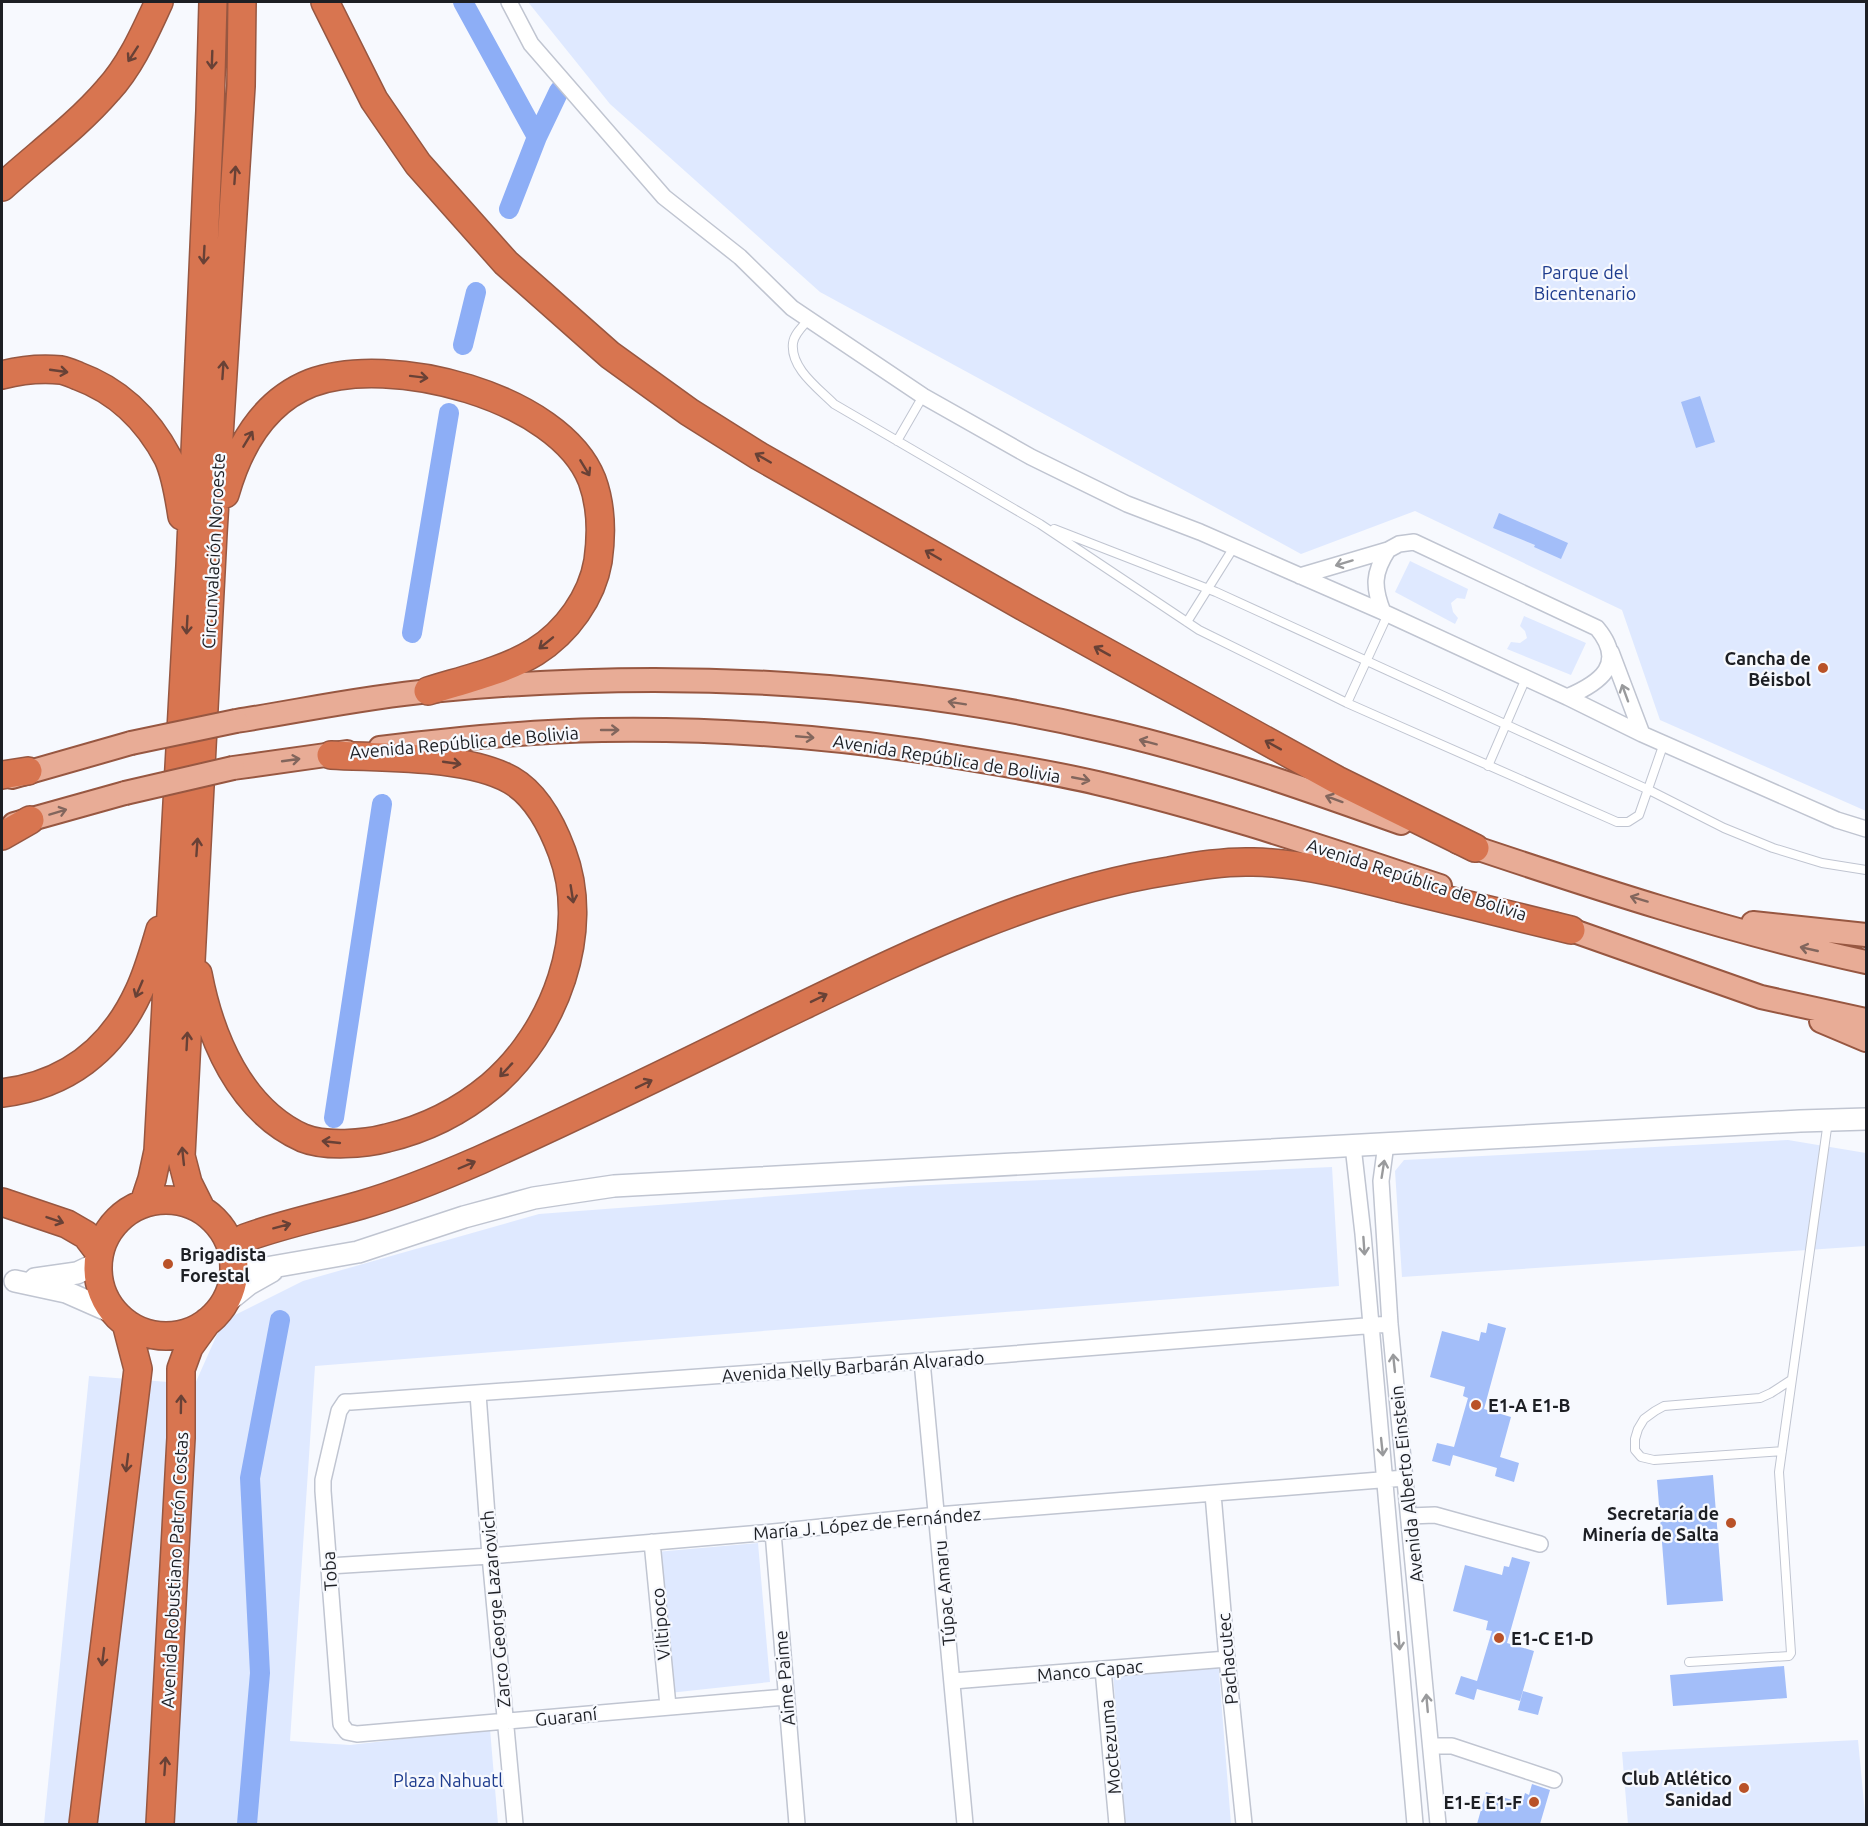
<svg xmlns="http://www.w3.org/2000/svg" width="1868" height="1826" font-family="Ubuntu,sans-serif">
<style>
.green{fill:#dfe9ff}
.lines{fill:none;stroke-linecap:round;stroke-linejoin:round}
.canal{stroke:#8daef6;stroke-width:20}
.building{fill:#a3bef9}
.lane-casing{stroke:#c0c5d1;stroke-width:10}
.street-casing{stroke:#c0c5d1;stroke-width:18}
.secondary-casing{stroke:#c0c5d1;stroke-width:24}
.primary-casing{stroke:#975741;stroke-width:26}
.highway-casing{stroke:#975741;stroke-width:30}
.lane{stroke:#fff;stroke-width:8}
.street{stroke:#fff;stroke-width:15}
.secondary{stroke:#fff;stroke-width:21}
.primary{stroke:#e8ac96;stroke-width:22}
.highway{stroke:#d87550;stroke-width:27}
.primary-bridge-casing{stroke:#975741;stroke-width:26;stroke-linecap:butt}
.primary-bridge{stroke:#e8ac96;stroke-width:22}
.oneway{stroke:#684136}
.oneway2{stroke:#999a9c}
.oneway3{stroke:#82665d}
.poi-dot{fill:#b95228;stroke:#f7f9fe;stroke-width:2}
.labels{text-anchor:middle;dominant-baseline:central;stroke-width:4.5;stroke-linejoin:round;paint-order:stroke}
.park-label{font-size:18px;fill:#1e3c8e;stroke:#f7f9fe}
.street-label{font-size:18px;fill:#1d1f24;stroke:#f7f9fe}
.poi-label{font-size:18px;font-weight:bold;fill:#1d1f24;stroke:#f7f9fe;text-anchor:end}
</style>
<rect width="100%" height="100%" fill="#f7f9fe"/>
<!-- green -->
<path class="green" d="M 528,2 L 1866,2 L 1866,811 L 1660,720 L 1622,610 L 1415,511 L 1301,554 L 820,292 L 610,104 Z
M 1410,561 L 1468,589 L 1465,599 L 1457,598 L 1451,603 L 1453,612 L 1458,618 L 1455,624 L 1395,592 Z
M 1524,616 L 1586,643 L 1571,675 L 1507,649 L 1511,642 L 1520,643 L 1527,638 L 1525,631 L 1520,626 Z
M 1788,1140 L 1866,1153 L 1866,1246 L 1402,1277 L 1395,1171 L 1404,1160 Z
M 1332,1167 L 1339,1286 L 315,1366 L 290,1741 L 350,1745 L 490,1729 L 498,1824 L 44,1824 L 89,1376 L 195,1384 L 223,1321 L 303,1281 L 539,1214 L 909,1186 Z
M 758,1543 L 770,1682 L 669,1693 L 656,1552 Z
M 1218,1660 L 1231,1824 L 1125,1824 L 1113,1673 Z
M 1858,1740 L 1866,1824 L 1628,1824 L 1622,1752 Z"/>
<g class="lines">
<!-- canal -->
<path class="canal" d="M 463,2 L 537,137
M 509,209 L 537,137 L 559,91
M 463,345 L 476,292
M 412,633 L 449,413
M 334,1118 L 382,804
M 247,1824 L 260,1673 L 250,1478 L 280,1320"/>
</g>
<!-- building -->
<path class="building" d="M 1700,396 L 1715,442 L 1696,448 L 1681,402 Z
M 1499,513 L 1568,543 L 1561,559 L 1534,547 L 1535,545 L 1493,528 Z
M 1488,1323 L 1506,1328 L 1484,1409 L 1511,1417 L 1500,1457 L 1519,1463 L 1514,1482 L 1495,1476 L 1497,1468 L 1453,1455 L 1450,1466 L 1432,1461 L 1437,1443 L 1454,1447 L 1468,1398 L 1463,1396 L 1465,1387 L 1430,1377 L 1442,1331 L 1479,1341 L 1481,1332 L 1486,1333 Z
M 1713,1475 L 1723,1601 L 1667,1605 L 1657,1480 Z
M 1512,1557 L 1530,1562 L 1507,1643 L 1534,1651 L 1520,1701 L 1477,1689 L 1474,1700 L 1455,1694 L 1461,1676 L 1477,1681 L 1492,1631 L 1486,1630 L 1488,1621 L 1453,1611 L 1465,1565 L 1502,1575 L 1504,1566 L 1509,1567 Z
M 1784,1666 L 1787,1698 L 1673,1706 L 1670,1675 Z
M 1523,1691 L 1543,1697 L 1538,1715 L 1518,1710 Z
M 1532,1784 L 1550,1790 L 1540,1824 L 1477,1824 L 1486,1792 L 1522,1803 L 1525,1793 L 1529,1795 Z"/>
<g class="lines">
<defs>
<path id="lane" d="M 809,319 C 803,326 794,334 793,343 C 790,368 818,388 834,404 L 1040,524 L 1199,630 L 1347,703 L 1617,822 L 1628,822 L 1639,815 L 1664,743
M 897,441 L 923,396
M 1054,529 L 1216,592 L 1649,790 L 1724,828 L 1773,848 L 1822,863 L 1866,870
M 1187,622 L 1234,547
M 1347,703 L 1388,614
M 1488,766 L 1526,678
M 1782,1451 L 1654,1460 L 1641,1457 L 1635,1450 L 1635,1439 L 1638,1429 L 1644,1419 L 1655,1411 L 1664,1406 L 1760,1398 L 1771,1393 L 1791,1380
M 1689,1662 L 1789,1656 L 1791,1653 L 1779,1472 L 1828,1121"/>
<path id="street" d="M 509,2 L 531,44 L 664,197 L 740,257 L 792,308 L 923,396 L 1031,457 L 1127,504 L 1200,532 L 1383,612
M 1300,576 L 1388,550 L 1399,544 L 1414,542 L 1597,628 C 1627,664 1600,683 1567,697 L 1383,612 C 1373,587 1373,573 1388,550
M 1611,652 L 1642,734
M 1567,697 L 1642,734 L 1837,820 L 1866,829
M 1386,1144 L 1381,1181 L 1390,1324 L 1438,1824
M 1353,1146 L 1363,1234 L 1415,1824
M 922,1361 L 965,1824
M 478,1394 L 490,1556 L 515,1824
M 1213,1494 L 1227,1659 L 1244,1824
M 1409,1516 L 1435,1515 L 1540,1544
M 773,1532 L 797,1824
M 652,1542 L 668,1706
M 329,1566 L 490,1556 L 773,1532 L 937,1515 L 1405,1478
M 1103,1669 L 1117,1824
M 953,1681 L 1227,1659
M 786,1697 L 357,1734 L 347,1732 L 341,1724 L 323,1491 L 323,1480 L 339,1411 L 345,1402 L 351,1402 L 922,1361 L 1390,1324
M 1431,1746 L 1452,1746 L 1554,1780"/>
<path id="secondary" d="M 234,1266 L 255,1270 L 358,1252 L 464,1217 L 534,1198 L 614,1186 L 1800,1121 L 1866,1119
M 35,1279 L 77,1273 L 98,1263
M 15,1281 L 66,1292 L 116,1314
M 223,1305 L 249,1284 L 272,1271"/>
<path id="primary" d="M 236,721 C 300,711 365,697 430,691 C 657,669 889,679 1111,732 C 1210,755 1306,789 1401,823
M 380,748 C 453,739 528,731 602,730 C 725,728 848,738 969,759 C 1012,766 1055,773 1097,783 C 1213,810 1327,849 1440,886
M 233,768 L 347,752
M 12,777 L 131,743
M 14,824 L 125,793
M 1458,842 C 1592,887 1729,932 1866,962
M 1753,923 L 1866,935
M 1554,924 L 1761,997 L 1866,1020
M 1821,1021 L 1866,1040"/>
<path id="highway" d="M 325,2 L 374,100 L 418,164 L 506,263 L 610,355 L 689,412 L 759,456 L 1026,608 L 1337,780 L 1475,848
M 2,187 C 37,155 77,126 108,90 C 131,65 145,32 159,2
M 2,375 C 21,370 40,368 61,370 C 67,371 73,374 78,376 C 119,391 148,420 168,458 C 176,475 179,497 182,516
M 225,494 C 238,448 263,402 311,383 C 389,353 559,396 592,480 C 602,507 602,533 598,561 C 592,597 567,632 535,652 C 504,671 463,680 428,691
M 2,775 L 28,771
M 2,836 L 30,820
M 198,974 C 210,1037 240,1110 303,1138 C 325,1147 365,1144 387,1138 C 425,1129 461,1111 491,1086 C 555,1032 592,931 562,852 C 552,825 537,795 511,780 C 466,755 383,758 331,755
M 2,1093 C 66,1085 112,1050 139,991 C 148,972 154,950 160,930
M98 1268a68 68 0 1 1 136 0a68 68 0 1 1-136 0Z
M 2,1202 L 67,1224 L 86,1235 L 99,1252
M 144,1203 L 152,1179 L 158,1151 L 190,566 L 210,111 L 213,2
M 201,1209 L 188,1183 L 181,1156 L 213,533 L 241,86 L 242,2
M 232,1252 L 237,1244 L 245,1238 C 283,1224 323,1216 361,1205 C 402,1193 441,1177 480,1160 C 577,1116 672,1070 767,1023 C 896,961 1027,893 1169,871 C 1197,866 1225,861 1253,862 C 1302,863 1352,876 1399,888 C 1456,902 1514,916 1571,930
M 83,1824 L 138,1369 L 126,1323
M 160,1824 L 181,1438 L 181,1369 L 189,1347 L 207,1322"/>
</defs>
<!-- lane casing -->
<use href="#lane" class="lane-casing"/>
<!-- street casing -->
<use href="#street" class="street-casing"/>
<!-- secondary casing -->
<use href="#secondary" class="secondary-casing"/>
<!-- primary casing -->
<use href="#primary" class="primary-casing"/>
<!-- highway casing -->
<use href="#highway" class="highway-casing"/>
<!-- lane -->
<use href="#lane" class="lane"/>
<!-- street -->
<use href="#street" class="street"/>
<!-- secondary -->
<use href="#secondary" class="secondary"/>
<!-- primary -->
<use href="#primary" class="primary"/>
<!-- highway -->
<use href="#highway" class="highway"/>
<defs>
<path id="primary-bridge" d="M 131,743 L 236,721
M 125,793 L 233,768"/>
</defs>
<!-- primary-bridge casing -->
<use href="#primary-bridge" class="primary-bridge-casing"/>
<!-- primary-bridge -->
<use href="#primary-bridge" class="primary-bridge"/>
</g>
<!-- one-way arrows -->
<defs><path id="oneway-shaft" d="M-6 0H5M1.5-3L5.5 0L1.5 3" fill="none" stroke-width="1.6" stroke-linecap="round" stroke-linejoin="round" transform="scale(1.5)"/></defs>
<g class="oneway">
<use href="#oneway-shaft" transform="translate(133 54) rotate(123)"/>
<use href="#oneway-shaft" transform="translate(212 60) rotate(92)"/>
<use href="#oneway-shaft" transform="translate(235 175) rotate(-86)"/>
<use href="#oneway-shaft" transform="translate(204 255) rotate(93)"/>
<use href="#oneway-shaft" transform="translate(223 370) rotate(-86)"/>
<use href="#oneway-shaft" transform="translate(59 371) rotate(8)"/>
<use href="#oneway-shaft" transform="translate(419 377) rotate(7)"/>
<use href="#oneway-shaft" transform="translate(248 439) rotate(-59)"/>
<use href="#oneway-shaft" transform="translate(763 458) rotate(-150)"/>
<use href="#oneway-shaft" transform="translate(585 468) rotate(59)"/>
<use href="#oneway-shaft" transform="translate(933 555) rotate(-150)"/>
<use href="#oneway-shaft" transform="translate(187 625) rotate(93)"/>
<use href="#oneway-shaft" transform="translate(546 643) rotate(141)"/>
<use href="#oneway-shaft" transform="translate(1102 651) rotate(-151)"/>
<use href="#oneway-shaft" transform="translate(1273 745) rotate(-151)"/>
<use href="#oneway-shaft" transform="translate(452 763) rotate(8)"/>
<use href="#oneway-shaft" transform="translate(197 847) rotate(-86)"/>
<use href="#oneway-shaft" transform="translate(572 894) rotate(81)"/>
<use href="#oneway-shaft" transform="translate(139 989) rotate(113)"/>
<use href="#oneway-shaft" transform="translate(819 998) rotate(-26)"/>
<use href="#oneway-shaft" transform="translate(187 1041) rotate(-87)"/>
<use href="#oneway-shaft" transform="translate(506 1070) rotate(133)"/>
<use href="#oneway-shaft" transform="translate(644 1084) rotate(-26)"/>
<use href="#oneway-shaft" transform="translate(331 1142) rotate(-174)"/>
<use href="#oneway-shaft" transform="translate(183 1156) rotate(-96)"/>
<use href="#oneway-shaft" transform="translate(467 1165) rotate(-23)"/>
<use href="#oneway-shaft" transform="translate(55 1220) rotate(19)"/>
<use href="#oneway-shaft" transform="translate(282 1226) rotate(-15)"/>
<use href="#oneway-shaft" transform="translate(181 1404) rotate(-89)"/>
<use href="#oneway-shaft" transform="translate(127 1463) rotate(97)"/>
<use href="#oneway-shaft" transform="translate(103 1657) rotate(97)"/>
<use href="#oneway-shaft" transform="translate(165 1766) rotate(-86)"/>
</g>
<g class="oneway2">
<use href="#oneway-shaft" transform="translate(1344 563) rotate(163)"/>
<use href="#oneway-shaft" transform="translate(1625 693) rotate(-110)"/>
<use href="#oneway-shaft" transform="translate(1383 1169) rotate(-81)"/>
<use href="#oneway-shaft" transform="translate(1364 1246) rotate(86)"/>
<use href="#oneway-shaft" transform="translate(1394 1363) rotate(-96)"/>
<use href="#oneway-shaft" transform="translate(1382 1447) rotate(84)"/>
<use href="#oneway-shaft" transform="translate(1399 1641) rotate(85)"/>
<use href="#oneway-shaft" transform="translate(1427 1703) rotate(-95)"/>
</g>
<g class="oneway3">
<use href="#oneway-shaft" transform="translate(957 703) rotate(-171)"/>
<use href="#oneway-shaft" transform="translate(610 730)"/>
<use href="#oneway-shaft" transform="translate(805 737) rotate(5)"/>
<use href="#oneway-shaft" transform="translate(1148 742) rotate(-165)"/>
<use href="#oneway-shaft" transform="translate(291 760) rotate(-8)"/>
<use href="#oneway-shaft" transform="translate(1081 779) rotate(11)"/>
<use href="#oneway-shaft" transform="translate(1334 799) rotate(-160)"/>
<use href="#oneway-shaft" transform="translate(58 812) rotate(-17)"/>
<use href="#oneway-shaft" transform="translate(1639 899) rotate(-163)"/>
<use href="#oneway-shaft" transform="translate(1809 949) rotate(-167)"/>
</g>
<!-- markers -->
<g class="poi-dot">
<circle cx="1823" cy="668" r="6"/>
<circle cx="168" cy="1264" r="6"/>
<circle cx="1476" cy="1405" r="6"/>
<circle cx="1731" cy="1523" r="6"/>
<circle cx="1499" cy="1638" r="6"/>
<circle cx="1744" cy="1788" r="6"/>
<circle cx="1534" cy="1802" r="6"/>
</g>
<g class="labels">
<!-- park labels -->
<g class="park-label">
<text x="1585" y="272">Parque del<tspan x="1585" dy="21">Bicentenario</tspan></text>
<text x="448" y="1780">Plaza Nahuatl</text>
</g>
<!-- street labels -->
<g class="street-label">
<text transform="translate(213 551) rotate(-87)">Circunvalación Noroeste</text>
<text transform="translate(464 742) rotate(-5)">Avenida República de Bolivia</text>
<text transform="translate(947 758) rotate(9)">Avenida República de Bolivia</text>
<text transform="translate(1417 879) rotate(18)">Avenida República de Bolivia</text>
<text transform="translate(853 1366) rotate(-4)">Avenida Nelly Barbarán Alvarado</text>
<text transform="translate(1406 1484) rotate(-96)">Avenida Alberto Einstein</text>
<text transform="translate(867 1523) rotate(-5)">María J. López de Fernández</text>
<text transform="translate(174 1570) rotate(-87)">Avenida Robustiano Patrón Costas</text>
<text transform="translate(329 1571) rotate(-94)">Toba</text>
<text transform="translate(944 1593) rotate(-95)">Túpac Amaru</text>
<text transform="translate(495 1609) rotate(-95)">Zarco George Lazarovich</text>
<text transform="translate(660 1624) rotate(-95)">Viltipoco</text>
<text transform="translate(1227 1659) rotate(-95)">Pachacutec</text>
<text transform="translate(1090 1670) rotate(-5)">Manco Capac</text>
<text transform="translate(784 1678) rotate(-95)">Aime Paime</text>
<text transform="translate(566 1716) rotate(-6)">Guaraní</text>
<text transform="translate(1110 1747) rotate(-95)">Moctezuma</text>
</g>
<!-- poi labels -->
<g class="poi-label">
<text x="1811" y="658">Cancha de<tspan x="1811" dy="21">Béisbol</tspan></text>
<text x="180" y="1254" text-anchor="start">Brigadista<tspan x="180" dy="21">Forestal</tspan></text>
<text x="1488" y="1405" text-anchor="start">E1-A E1-B</text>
<text x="1719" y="1513">Secretaría de<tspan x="1719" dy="21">Minería de Salta</tspan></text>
<text x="1511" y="1638" text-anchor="start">E1-C E1-D</text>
<text x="1732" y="1778">Club Atlético<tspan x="1732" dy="21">Sanidad</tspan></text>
<text x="1522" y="1802">E1-E E1-F</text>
</g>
</g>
<!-- border -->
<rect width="1868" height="1826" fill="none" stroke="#1d1f24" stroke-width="6"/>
</svg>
